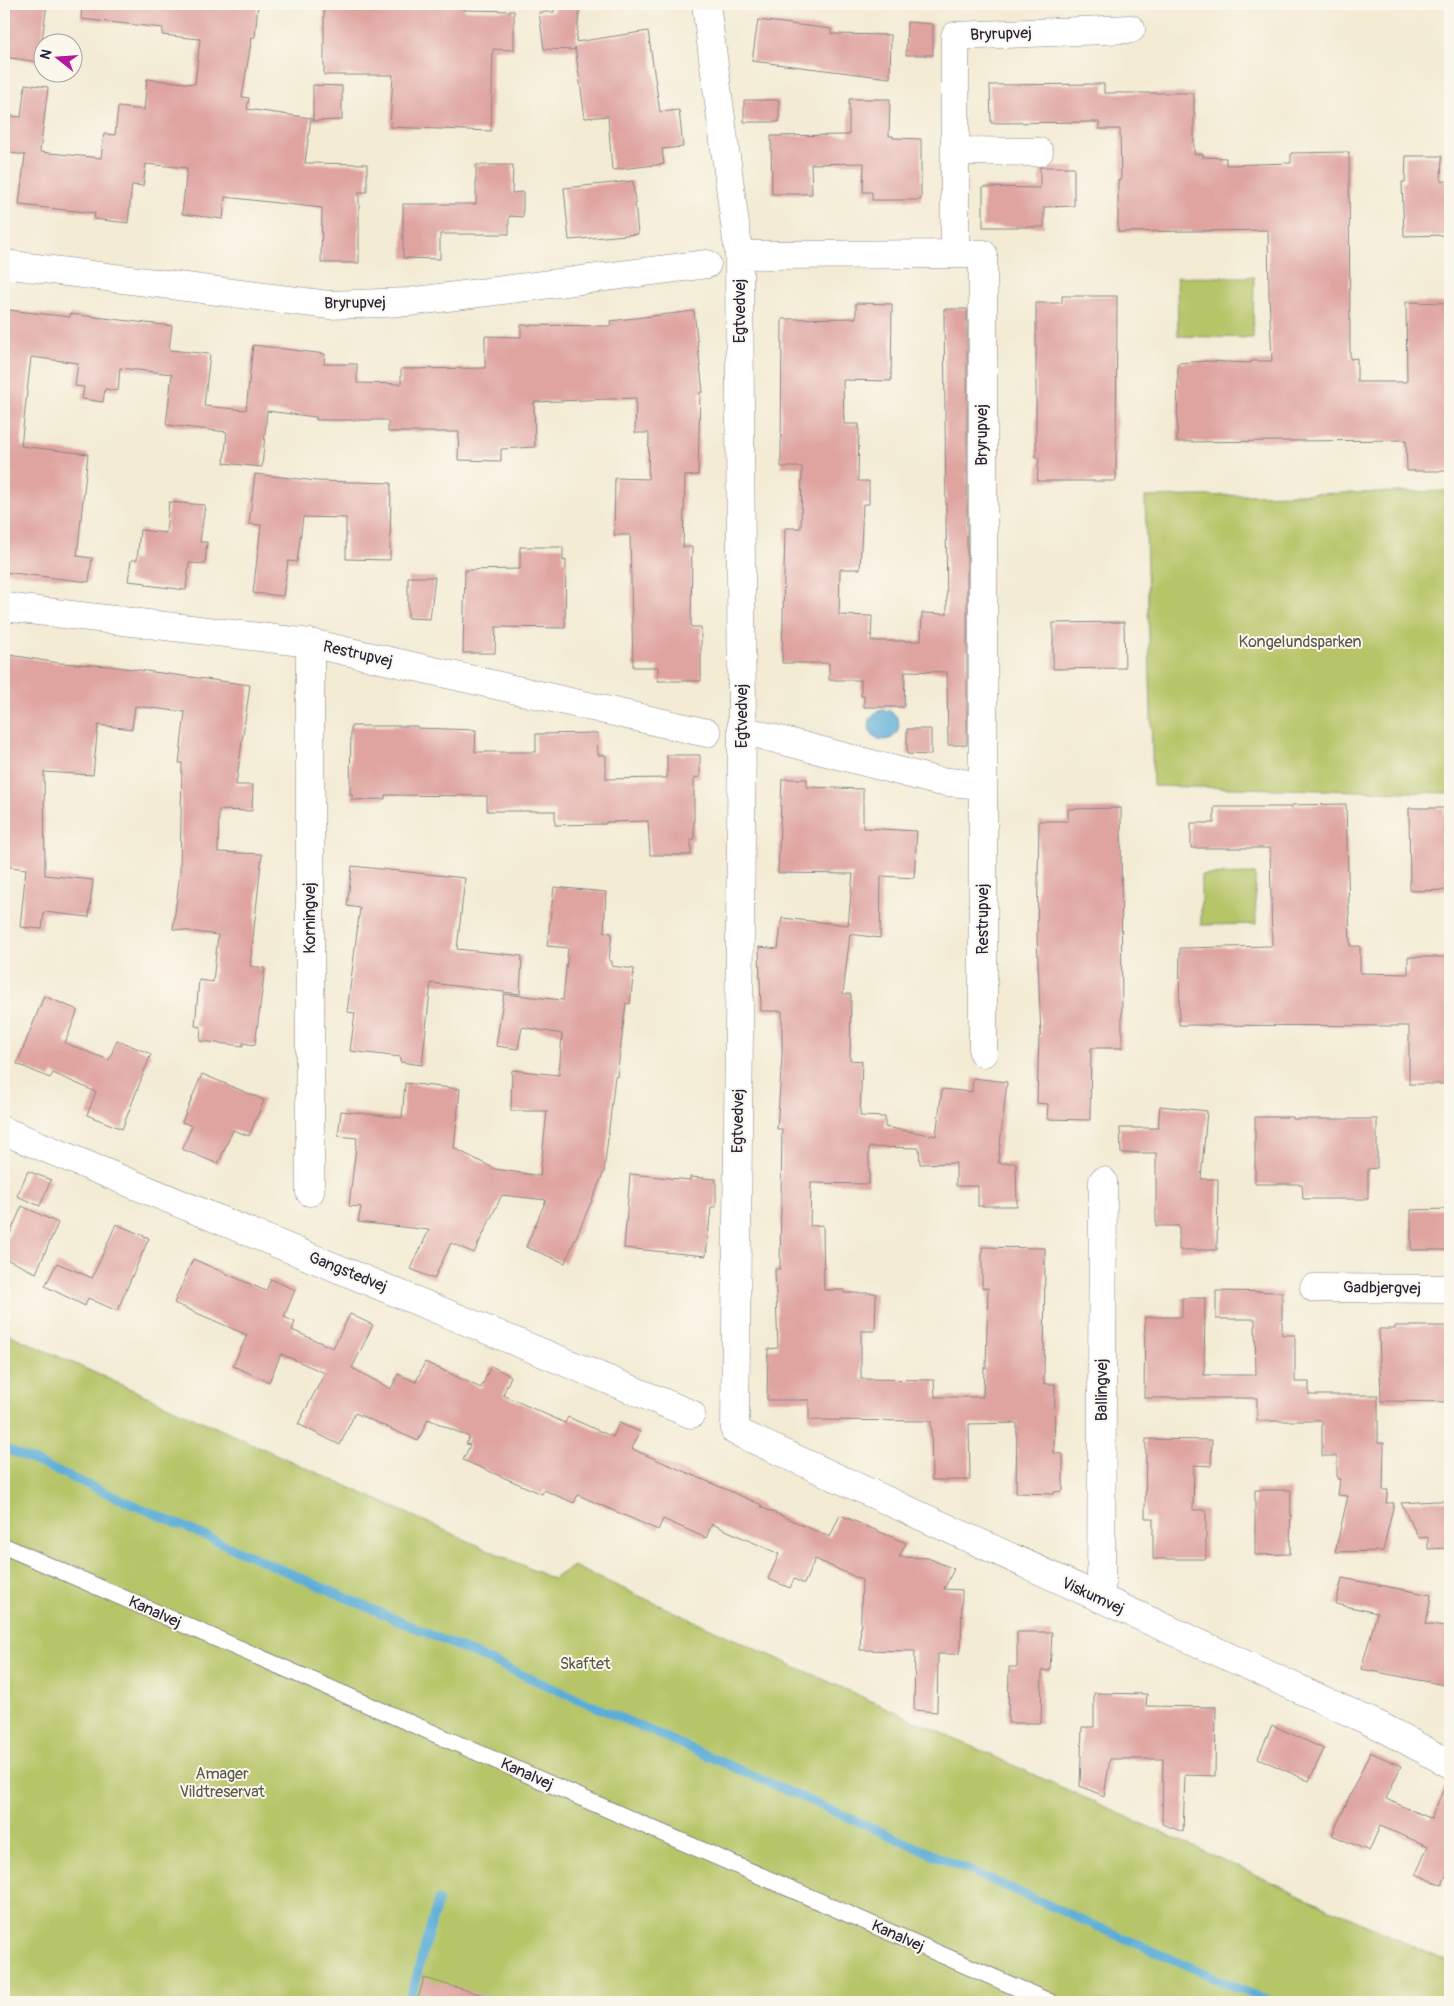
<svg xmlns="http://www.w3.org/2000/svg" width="1454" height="2006" font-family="Pangolin,sans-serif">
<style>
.green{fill:#b6c568;stroke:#6c7452}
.water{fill:#5badd6;stroke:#3e6888}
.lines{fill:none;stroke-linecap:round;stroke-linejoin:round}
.stream{stroke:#5badd6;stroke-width:9}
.building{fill:#dfa4a0}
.service-casing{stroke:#8a8688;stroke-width:18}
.minor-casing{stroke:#8a8688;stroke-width:29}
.service{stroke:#fff;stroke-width:16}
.minor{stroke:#fff;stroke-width:28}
.labels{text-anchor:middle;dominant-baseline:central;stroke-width:4;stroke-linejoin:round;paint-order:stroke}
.street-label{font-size:16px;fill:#22223b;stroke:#fbf7ec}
.park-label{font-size:16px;fill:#565b4b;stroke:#fbf7ec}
</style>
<rect width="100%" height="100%" fill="#fbf7ec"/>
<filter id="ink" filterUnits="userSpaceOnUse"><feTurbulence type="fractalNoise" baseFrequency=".02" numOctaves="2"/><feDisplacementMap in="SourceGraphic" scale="10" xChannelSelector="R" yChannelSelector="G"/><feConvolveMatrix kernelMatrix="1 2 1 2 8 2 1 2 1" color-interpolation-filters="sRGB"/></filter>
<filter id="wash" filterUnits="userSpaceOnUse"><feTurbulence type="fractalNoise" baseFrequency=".0096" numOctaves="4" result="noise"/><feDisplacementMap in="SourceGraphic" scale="20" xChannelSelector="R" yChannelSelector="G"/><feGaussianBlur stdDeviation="1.12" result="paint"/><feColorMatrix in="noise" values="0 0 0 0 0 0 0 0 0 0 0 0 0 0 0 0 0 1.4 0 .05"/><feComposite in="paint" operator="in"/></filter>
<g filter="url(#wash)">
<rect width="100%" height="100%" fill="#f3ebd4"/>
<!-- green -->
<path class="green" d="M 1177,277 L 1254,277 L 1253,338 L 1178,336 Z
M 1450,491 L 1450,793 L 1153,786 L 1145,497 Z
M 1255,874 L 1256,924 L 1201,925 L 1201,875 Z
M 4,1332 L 553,1579 L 573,1566 L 1450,1963 L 1450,2002 L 4,2002 Z"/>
<!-- water -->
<path class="water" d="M869 725a15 15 0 1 1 30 0a15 15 0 1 1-30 0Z"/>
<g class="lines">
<!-- stream -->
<path class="stream" d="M 4,1448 L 1270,2002
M 409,2002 L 438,1900"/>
</g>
<g id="blocks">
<!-- building -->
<path class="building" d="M 4,4 L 47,4 L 39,62 L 4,57 Z
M 82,4 L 258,4 L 255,37 L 252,37 L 242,97 L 249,98 L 247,109 L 311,118 L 305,163 L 367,164 L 367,192 L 359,192 L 359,263 L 321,263 L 322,208 L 225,197 L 223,219 L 182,214 L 187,168 L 146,164 L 143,186 L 132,185 L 128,223 L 94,219 L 95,213 L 19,205 L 25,155 L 4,152 L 4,115 L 21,117 L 25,84 L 48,87 L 40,152 L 101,158 L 104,134 L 115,135 L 118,107 L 144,110 L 147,79 L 195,84 L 200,39 L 162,35 L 163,28 L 81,19 Z
M 324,4 L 464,4 L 464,10 L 514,11 L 514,50 L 493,49 L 491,131 L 390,127 L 393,75 L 324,75 Z
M 555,4 L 580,4 L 576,42 L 648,31 L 660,112 L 679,110 L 683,147 L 662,149 L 664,164 L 612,170 L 608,116 L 585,118 L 575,47 L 575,50 L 544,49 L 539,12 L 554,12 Z
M 758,20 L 831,29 L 831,34 L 891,35 L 890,78 L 752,61 Z
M 907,22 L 933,24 L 933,55 L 906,55 Z
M 1104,84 L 1104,93 L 1194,93 L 1194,154 L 1203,154 L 1203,157 L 1226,158 L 1226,165 L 1291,163 L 1291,153 L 1349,152 L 1350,359 L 1357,358 L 1357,382 L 1407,382 L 1406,302 L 1450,303 L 1450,471 L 1407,471 L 1406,440 L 1177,442 L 1178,363 L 1206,361 L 1251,363 L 1251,361 L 1272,361 L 1269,295 L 1268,230 L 1118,232 L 1118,180 L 1121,180 L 1120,129 L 1099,129 L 1099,122 L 991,123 L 990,85 Z
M 313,85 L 342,86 L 342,120 L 313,121 Z
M 849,99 L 890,99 L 889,136 L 893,136 L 893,138 L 921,139 L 921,200 L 872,200 L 872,192 L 863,192 L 864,163 L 811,164 L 812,194 L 772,194 L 771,136 L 849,135 Z
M 744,100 L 779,100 L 779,122 L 744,122 Z
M 1406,156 L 1442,156 L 1441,181 L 1450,181 L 1450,235 L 1404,236 L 1402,182 L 1405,182 Z
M 476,165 L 513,165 L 512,193 L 523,192 L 523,217 L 509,216 L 509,234 L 440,234 L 440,259 L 403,258 L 403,204 L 476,204 Z
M 1040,167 L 1074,167 L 1074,206 L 1044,207 L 1044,227 L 983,227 L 983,187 L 1040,188 Z
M 633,181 L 638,234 L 569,240 L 564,188 Z
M 1062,296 L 1117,296 L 1116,481 L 1037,481 L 1039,458 L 1036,458 L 1036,303 L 1062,303 Z
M 856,303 L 892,304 L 891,381 L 843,380 L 844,424 L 859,424 L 858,481 L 869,481 L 869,504 L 863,504 L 860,569 L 840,569 L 839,615 L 872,616 L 871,641 L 921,641 L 922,613 L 947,614 L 944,309 L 967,309 L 967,745 L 948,745 L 947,672 L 905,671 L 904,707 L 864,707 L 864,696 L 861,696 L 861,680 L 829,680 L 829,663 L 782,663 L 785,528 L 801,528 L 802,467 L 781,467 L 782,319 L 856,318 Z
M 8,310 L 70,317 L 70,314 L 172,326 L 169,350 L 210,354 L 204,406 L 246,410 L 253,345 L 325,354 L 324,364 L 357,364 L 357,383 L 401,384 L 401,369 L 485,368 L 485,336 L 521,337 L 521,325 L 611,326 L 610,321 L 694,311 L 703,392 L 700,392 L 698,475 L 685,476 L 683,547 L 692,547 L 691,627 L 701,627 L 701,681 L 658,681 L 658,667 L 633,667 L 630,535 L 614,535 L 615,478 L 648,479 L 649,433 L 635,433 L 636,398 L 534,402 L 535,447 L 501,449 L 501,461 L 458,460 L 459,432 L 388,432 L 388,420 L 316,420 L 316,417 L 267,411 L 262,467 L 224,463 L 227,432 L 166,425 L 172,374 L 120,368 L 118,391 L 105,389 L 103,402 L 82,399 L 84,387 L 75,386 L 78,363 L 31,357 L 21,446 L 88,454 L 77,556 L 92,558 L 89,582 L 4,572 L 4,345 Z
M 255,474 L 317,481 L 391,483 L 390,560 L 346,559 L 346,518 L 303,517 L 297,562 L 288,561 L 283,596 L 253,593 L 261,525 L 249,524 Z
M 169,502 L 205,505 L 200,542 L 207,542 L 205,564 L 189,563 L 186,590 L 146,585 L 146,583 L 128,581 L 131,560 L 137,560 L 140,530 L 166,533 Z
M 520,547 L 563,547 L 563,561 L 566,560 L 565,628 L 496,627 L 495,653 L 463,653 L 465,570 L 520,569 Z
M 408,577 L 435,577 L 430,619 L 408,618 Z
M 1124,622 L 1125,668 L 1053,669 L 1053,623 Z
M 4,654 L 59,663 L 109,666 L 250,685 L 236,785 L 253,785 L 252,811 L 219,810 L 218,852 L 262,854 L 250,966 L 265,968 L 255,1045 L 243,1043 L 243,1046 L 200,1041 L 201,1027 L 195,1026 L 199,980 L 213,982 L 218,935 L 173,929 L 180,873 L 182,763 L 179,763 L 185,712 L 135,706 L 132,729 L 98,725 L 93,775 L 44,772 L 45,875 L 93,880 L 89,917 L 44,912 L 42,929 L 20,927 L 26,869 L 4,866 Z
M 351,726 L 417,726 L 417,728 L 476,730 L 475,752 L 536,752 L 536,734 L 597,733 L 598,755 L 606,755 L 606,779 L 667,778 L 667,755 L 700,755 L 700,777 L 694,778 L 694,840 L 691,840 L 691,855 L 650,855 L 648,821 L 606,822 L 606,824 L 555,825 L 555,811 L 487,811 L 487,796 L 385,795 L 385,799 L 352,800 L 352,794 L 350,794 Z
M 907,729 L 931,729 L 931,755 L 907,754 Z
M 782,779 L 807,779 L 807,787 L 863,789 L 863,828 L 917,831 L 914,878 L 881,876 L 880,938 L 850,934 L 843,994 L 851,994 L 850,1060 L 862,1061 L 860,1116 L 885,1117 L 885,1127 L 936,1136 L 942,1089 L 972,1092 L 973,1078 L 1007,1082 L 998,1163 L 1016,1163 L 1017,1206 L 978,1206 L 978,1186 L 956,1186 L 956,1163 L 920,1164 L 919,1148 L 869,1147 L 869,1184 L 811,1183 L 810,1226 L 823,1225 L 824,1290 L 844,1290 L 844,1293 L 876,1293 L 875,1331 L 861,1331 L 861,1379 L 934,1380 L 935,1397 L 983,1397 L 984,1367 L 986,1368 L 988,1288 L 982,1288 L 982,1247 L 1045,1248 L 1044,1384 L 1055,1384 L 1054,1453 L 1063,1454 L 1063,1491 L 1054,1492 L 1054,1494 L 1016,1493 L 1017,1423 L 969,1424 L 970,1480 L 932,1480 L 931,1421 L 809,1420 L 809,1400 L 767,1400 L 768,1349 L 778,1348 L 775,1269 L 780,1269 L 782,1129 L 777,1129 L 782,1057 L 782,1011 L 761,1011 L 759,947 L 778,949 L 782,918 L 848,925 L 853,874 L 778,873 Z
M 1346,804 L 1350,946 L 1360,946 L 1360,973 L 1408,974 L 1408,957 L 1450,957 L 1450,1084 L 1409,1084 L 1409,1026 L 1179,1025 L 1180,948 L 1272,946 L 1270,848 L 1191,848 L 1191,823 L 1214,823 L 1214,807 L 1292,807 L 1292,805 Z
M 1121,808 L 1122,1048 L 1091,1048 L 1090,1120 L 1047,1119 L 1048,1104 L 1037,1103 L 1039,1036 L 1041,1036 L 1037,937 L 1039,821 L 1068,821 L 1068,809 Z
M 1409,808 L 1444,808 L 1445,836 L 1450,836 L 1450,890 L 1410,891 Z
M 352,866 L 465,878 L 457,949 L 522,956 L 520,994 L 431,983 L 422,1065 L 400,1062 L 401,1057 L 350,1051 L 355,1013 L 347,1012 L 360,908 L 347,906 Z
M 554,887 L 606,892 L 604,932 L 612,933 L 609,961 L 612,961 L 612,966 L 634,969 L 630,1004 L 626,1003 L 617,1077 L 615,1076 L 604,1172 L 565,1263 L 526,1247 L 546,1200 L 502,1195 L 474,1253 L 451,1243 L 434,1279 L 411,1269 L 429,1230 L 358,1222 L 361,1207 L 349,1206 L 357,1138 L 338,1136 L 341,1111 L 402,1118 L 405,1083 L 460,1089 L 454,1148 L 495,1169 L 540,1176 L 547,1111 L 511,1111 L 512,1070 L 559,1075 L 562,1034 L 522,1027 L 518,1049 L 496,1046 L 504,994 L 563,1000 L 568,948 L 547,946 Z
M 44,996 L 78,1010 L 65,1043 L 109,1060 L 117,1040 L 151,1054 L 122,1129 L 87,1115 L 96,1092 L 53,1073 L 50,1078 L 17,1064 Z
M 202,1074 L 264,1100 L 249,1136 L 233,1130 L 218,1164 L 182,1149 L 192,1126 L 182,1122 Z
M 1160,1106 L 1207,1111 L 1201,1179 L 1218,1179 L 1217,1250 L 1179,1250 L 1179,1226 L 1156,1226 L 1156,1153 L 1121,1153 L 1120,1128 L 1158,1128 Z
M 1255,1117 L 1293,1117 L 1293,1119 L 1377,1119 L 1377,1168 L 1368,1169 L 1368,1199 L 1303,1199 L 1302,1184 L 1255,1184 Z
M 28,1171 L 51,1180 L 40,1206 L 17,1196 Z
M 630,1174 L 690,1180 L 690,1177 L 716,1179 L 716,1207 L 711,1207 L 706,1256 L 624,1248 Z
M 22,1206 L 58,1223 L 36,1273 L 4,1258 L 4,1247 Z
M 1450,1209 L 1450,1250 L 1411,1250 L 1411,1210 Z
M 116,1224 L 149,1238 L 117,1311 L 88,1298 L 85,1306 L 45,1286 L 57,1263 L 92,1278 Z
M 193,1259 L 266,1291 L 271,1279 L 295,1290 L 284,1317 L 295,1322 L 292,1330 L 333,1348 L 350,1314 L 373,1325 L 352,1368 L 391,1389 L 398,1374 L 416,1382 L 425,1362 L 481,1388 L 491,1366 L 511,1376 L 503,1395 L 565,1423 L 568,1417 L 613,1437 L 619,1423 L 640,1432 L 632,1449 L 762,1505 L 761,1507 L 830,1537 L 840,1515 L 906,1543 L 899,1557 L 928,1558 L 954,1569 L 944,1589 L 962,1590 L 961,1650 L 959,1650 L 959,1654 L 938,1654 L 937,1712 L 914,1710 L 915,1651 L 860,1650 L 862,1580 L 815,1559 L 804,1584 L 794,1579 L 790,1588 L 768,1579 L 779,1554 L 712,1524 L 706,1538 L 663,1519 L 658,1530 L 578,1495 L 574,1503 L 544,1490 L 542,1494 L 463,1460 L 470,1445 L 466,1444 L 469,1437 L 428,1419 L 418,1441 L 355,1413 L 340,1445 L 298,1424 L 325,1373 L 281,1354 L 269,1382 L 233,1366 L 247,1335 L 174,1303 Z
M 1216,1291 L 1282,1292 L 1282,1335 L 1295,1335 L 1295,1382 L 1309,1382 L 1309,1395 L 1378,1395 L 1378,1443 L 1384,1443 L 1383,1490 L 1388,1490 L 1386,1503 L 1394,1503 L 1383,1551 L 1335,1552 L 1348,1496 L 1338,1495 L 1340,1479 L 1337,1479 L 1337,1456 L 1322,1456 L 1322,1421 L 1257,1421 L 1257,1398 L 1144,1398 L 1145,1317 L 1182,1317 L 1182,1298 L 1205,1298 L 1204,1375 L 1256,1375 L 1255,1319 L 1216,1319 Z
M 1395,1326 L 1450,1326 L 1450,1402 L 1381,1401 L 1379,1329 L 1395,1329 Z
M 1146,1439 L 1212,1440 L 1211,1466 L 1194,1465 L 1193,1510 L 1206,1510 L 1206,1559 L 1153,1559 L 1153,1518 L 1145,1518 Z
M 1255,1490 L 1291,1490 L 1290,1554 L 1255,1555 Z
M 1435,1501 L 1450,1501 L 1450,1548 L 1428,1549 L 1428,1537 L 1419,1538 L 1401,1503 Z
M 1342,1578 L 1431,1595 L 1426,1624 L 1450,1628 L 1450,1686 L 1361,1669 L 1377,1613 L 1336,1604 Z
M 1017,1632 L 1052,1632 L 1050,1671 L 1042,1670 L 1041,1723 L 1008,1723 L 1009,1667 L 1017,1667 Z
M 1094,1693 L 1147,1694 L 1146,1706 L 1216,1707 L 1215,1776 L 1185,1775 L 1183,1832 L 1162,1824 L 1163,1759 L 1110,1759 L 1104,1796 L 1080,1786 L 1082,1727 L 1094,1727 Z
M 1272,1725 L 1324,1749 L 1309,1781 L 1258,1758 Z
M 1370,1752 L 1401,1766 L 1386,1799 L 1431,1819 L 1448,1779 L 1450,1780 L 1450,1866 L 1442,1885 L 1416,1874 L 1428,1846 L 1380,1826 L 1369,1851 L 1332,1835 Z
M 424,1978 L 486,1996 L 485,2002 L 417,2002 Z"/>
</g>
</g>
<g filter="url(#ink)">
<use href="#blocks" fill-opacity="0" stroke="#8a8688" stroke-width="1"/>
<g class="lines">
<defs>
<path id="service" d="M 4,1546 L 1050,2002"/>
<path id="minor" d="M 706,4 L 739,255 L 742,730 L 735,1431 L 1382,1727 L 1450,1764
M 955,151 L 1039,152
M 955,254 L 955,36 L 1131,29
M 739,255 L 983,254 L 983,785 L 937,781 L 742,730
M 4,264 L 329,305 L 408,302 L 707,264
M 4,607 L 310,643 L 707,733
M 983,1053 L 983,785
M 4,1131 L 691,1414
M 310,1192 L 310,643
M 1314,1288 L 1450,1289
M 1101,1599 L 1103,1181"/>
</defs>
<!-- service casing -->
<use href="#service" class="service-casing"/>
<!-- minor casing -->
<use href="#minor" class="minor-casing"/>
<!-- service -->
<use href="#service" class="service"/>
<!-- minor -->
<use href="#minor" class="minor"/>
</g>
</g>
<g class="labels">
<!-- street labels -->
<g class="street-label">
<text transform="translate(1001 34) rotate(-2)">Bryrupvej</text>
<text transform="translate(355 303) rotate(-1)">Bryrupvej</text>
<text transform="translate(740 311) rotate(-90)">Egtvedvej</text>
<text transform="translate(982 435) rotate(-90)">Bryrupvej</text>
<text transform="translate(358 654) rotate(13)">Restrupvej</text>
<text transform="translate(742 716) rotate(-90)">Egtvedvej</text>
<text transform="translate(310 918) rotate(-90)">Korningvej</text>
<text transform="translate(983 919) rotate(-90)">Restrupvej</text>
<text transform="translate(738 1121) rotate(-89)">Egtvedvej</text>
<text transform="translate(348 1272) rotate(22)">Gangstedvej</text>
<text transform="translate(1382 1288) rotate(1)">Gadbjergvej</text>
<text transform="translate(1102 1390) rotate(-90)">Ballingvej</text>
<text transform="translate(1093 1596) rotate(25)">Viskumvej</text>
<text transform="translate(155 1612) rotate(24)">Kanalvej</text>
<text transform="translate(527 1774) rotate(24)">Kanalvej</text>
<text transform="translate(898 1936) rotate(24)">Kanalvej</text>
</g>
<!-- park labels -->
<g class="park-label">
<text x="1300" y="642">Kongelundsparken</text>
<text x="585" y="1664">Skaftet</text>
<text x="222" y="1774">Amager<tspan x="222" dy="18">Vildtreservat</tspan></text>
</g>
</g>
<!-- margin -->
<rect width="1454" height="2006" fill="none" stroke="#fbf7ec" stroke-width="20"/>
<!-- north arrow -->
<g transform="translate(58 58) rotate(287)"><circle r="24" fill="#fbf7ec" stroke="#a4a2a5"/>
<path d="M0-4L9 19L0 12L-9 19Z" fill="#b5179e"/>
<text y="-8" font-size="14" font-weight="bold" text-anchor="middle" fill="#22223b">N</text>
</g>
</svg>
